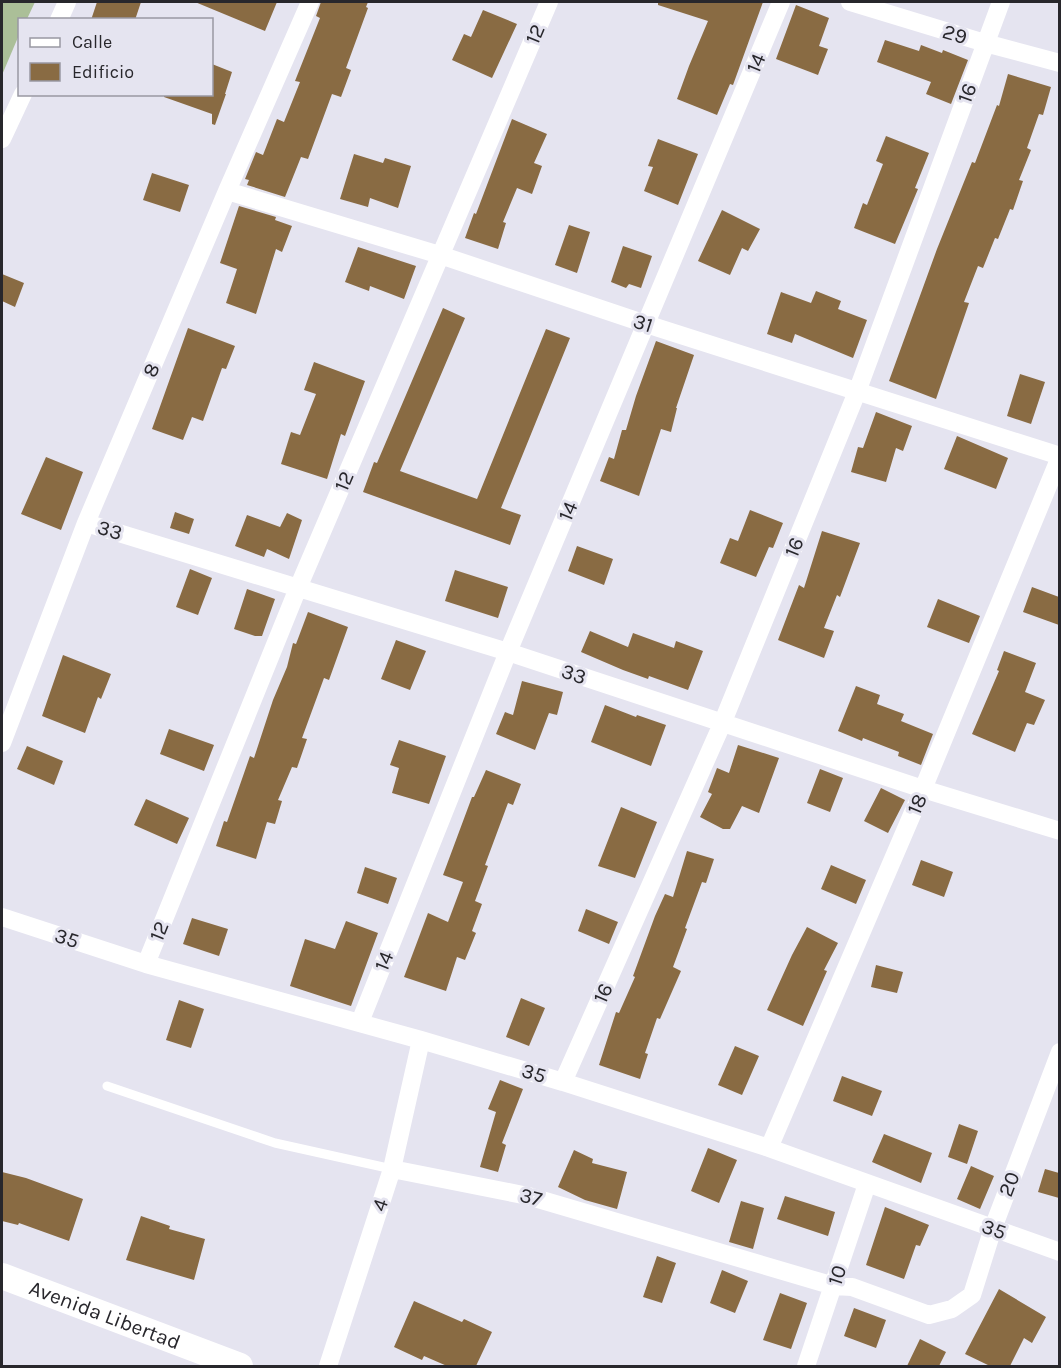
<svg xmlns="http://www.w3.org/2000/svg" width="1061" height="1368" font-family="Karla,sans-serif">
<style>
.green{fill:#abbf98}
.building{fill:#896b43}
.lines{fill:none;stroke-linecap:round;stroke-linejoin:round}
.service{stroke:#fff;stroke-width:9}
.minor{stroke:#fff;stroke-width:18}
.secondary{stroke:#fff;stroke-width:26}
.labels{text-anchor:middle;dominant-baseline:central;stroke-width:6;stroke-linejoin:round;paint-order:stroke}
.street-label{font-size:21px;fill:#28272c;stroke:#e5e4f0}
</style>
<rect width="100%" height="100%" fill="#e5e4f0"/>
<!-- green -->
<path class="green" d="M 2,2 L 35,2 L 27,19 L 20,20 L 19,35 L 2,75 Z"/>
<!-- building -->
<path class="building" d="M 97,2 L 141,2 L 135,20 L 91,20 Z
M 195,2 L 277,2 L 265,31 Z
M 321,2 L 368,2 L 366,7 L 368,8 L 346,68 L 351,70 L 341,97 L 332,94 L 308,159 L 301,157 L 285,197 L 247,185 L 249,180 L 245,179 L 256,152 L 263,155 L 277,119 L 284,122 L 300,82 L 295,81 L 320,18 L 316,16 Z
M 658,2 L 763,2 L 733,85 L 730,84 L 717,115 L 677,99 L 689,66 L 708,21 L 658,5 Z
M 796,5 L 829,18 L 819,46 L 828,49 L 818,75 L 776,59 Z
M 483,10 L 517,24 L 492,78 L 452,60 L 464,34 L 471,37 Z
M 885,40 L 919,51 L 921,45 L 942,53 L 943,50 L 968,60 L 951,104 L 926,94 L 931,82 L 877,62 Z
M 212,64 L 232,72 L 225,94 L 226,94 L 215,125 L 212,124 L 212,114 L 164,97 L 164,94 L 212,94 Z
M 1008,74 L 1051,87 L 1043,115 L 1039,114 L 1027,148 L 1031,150 L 1019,180 L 1023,181 L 1013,210 L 1010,209 L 998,239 L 995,238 L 983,268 L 978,266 L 964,302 L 969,303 L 936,399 L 889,381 L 937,249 L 972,162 L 975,163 L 997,105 L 999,106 Z
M 512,119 L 547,134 L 534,163 L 542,166 L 532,194 L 517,188 L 503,222 L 506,223 L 498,249 L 465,238 L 474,213 L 476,214 Z
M 886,136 L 929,153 L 915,188 L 918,189 L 895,244 L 854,228 L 863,203 L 867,205 L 883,164 L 876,161 Z
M 658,139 L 698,154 L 678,205 L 644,191 L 653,167 L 648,166 Z
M 354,154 L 383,163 L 385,158 L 411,166 L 398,208 L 370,198 L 368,207 L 340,199 Z
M 152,173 L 189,185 L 180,212 L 143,200 Z
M 239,206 L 276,217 L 275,220 L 292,226 L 282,252 L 276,249 L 256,314 L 226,303 L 237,269 L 220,263 Z
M 722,210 L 760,229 L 748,251 L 742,248 L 730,275 L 698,261 Z
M 569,225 L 590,232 L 577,273 L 555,265 Z
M 623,246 L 652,256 L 641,288 L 629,284 L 626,288 L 611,282 Z
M 358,247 L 416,266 L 404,299 L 370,286 L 369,291 L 345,282 Z
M 2,274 L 24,283 L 15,307 L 2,301 Z
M 816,291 L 841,301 L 838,309 L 867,320 L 853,358 L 795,334 L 792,343 L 767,334 L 781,292 L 811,303 Z
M 443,308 L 465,318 L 400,471 L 477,499 L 546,329 L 570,338 L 501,508 L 521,515 L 510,545 L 363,492 L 374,462 L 377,463 Z
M 188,328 L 235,346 L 226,369 L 222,368 L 203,421 L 192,417 L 183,440 L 152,429 Z
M 656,341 L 694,355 L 676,408 L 677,408 L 671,432 L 661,429 L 639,496 L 600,481 L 609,457 L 614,459 L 622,430 L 626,430 L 636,396 Z
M 314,362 L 365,381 L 345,436 L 341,434 L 327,479 L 281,464 L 291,432 L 300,435 L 316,394 L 304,390 Z
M 1020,374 L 1045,382 L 1031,424 L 1007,416 Z
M 876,412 L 912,426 L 903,451 L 896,448 L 886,482 L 851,472 L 858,447 L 863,448 Z
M 957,436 L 1008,458 L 996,489 L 944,469 Z
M 46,457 L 83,472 L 61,530 L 21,514 Z
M 750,510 L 783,523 L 773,548 L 769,547 L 756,577 L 720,563 L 730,538 L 738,541 Z
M 175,512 L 194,519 L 189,534 L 170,528 Z
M 287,513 L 302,520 L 289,559 L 267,549 L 264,557 L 235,546 L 247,515 L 280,527 Z
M 822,531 L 860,543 L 840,597 L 837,595 L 824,628 L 834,631 L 824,658 L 778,640 L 799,585 L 804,588 Z
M 577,546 L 613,559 L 604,585 L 568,571 Z
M 190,569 L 212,578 L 198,615 L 176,607 Z
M 455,570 L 508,587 L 498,618 L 445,601 Z
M 1032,587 L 1059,597 L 1059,625 L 1023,612 Z
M 247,589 L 275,599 L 262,636 L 255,636 L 234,629 Z
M 938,599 L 980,616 L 969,643 L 927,627 Z
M 308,612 L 348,627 L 329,680 L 324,678 L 302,738 L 307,739 L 297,768 L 292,767 L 278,800 L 282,801 L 275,824 L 267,822 L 256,859 L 216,846 L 224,821 L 227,822 L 250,756 L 254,758 L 273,700 L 287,667 L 293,643 L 296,644 Z
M 590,631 L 628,647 L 633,633 L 674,648 L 676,641 L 703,651 L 688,690 L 649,676 L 648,679 L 623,670 L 581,652 Z
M 396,640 L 426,651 L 410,690 L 381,679 Z
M 1004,651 L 1036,663 L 1025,692 L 1045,700 L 1034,725 L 1027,723 L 1015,752 L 972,734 L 999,671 L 997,670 Z
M 63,655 L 111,674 L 101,699 L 98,697 L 85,733 L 42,716 Z
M 522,681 L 563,692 L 557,715 L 549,713 L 535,750 L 496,734 L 505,712 L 513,715 Z
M 856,686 L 880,695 L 877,704 L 904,714 L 901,721 L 933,734 L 921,765 L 898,756 L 899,752 L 863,738 L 862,741 L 838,731 Z
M 605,705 L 636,717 L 637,715 L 666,725 L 651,766 L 591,742 Z
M 169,729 L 214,745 L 204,771 L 160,754 Z
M 399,740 L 446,756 L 429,804 L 392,793 L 399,768 L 390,765 Z
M 738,745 L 779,758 L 759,813 L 742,806 L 730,829 L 723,829 L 700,817 L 712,794 L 708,792 L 717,768 L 729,773 Z
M 27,746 L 63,761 L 54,785 L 17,769 Z
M 820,769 L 843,778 L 830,812 L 807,803 Z
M 486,770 L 521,784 L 513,805 L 508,803 L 485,865 L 488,866 L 475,901 L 482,904 L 472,931 L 476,933 L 465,960 L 457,957 L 446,991 L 404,977 L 428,913 L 448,922 L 463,882 L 443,875 L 472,797 L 474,797 Z
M 881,788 L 905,800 L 888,833 L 864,821 Z
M 146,799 L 189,818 L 177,844 L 134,825 Z
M 621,807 L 657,822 L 635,878 L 598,866 Z
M 687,851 L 714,859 L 706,883 L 702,882 L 685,928 L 687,929 L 673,967 L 681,971 L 660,1019 L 657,1018 L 645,1053 L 648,1054 L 640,1079 L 599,1065 L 616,1012 L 619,1013 L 635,977 L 633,976 L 655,916 L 665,894 L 673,897 Z
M 921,860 L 953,872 L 944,897 L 912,885 Z
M 831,865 L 866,880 L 856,904 L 821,889 Z
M 365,867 L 397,878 L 388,904 L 357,893 Z
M 586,909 L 618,922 L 609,944 L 578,931 Z
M 192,918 L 228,929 L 219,956 L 183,944 Z
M 346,921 L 378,933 L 351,1006 L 290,986 L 305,939 L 335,949 Z
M 807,927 L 838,943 L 824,970 L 827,971 L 803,1026 L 767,1010 L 792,955 Z
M 876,965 L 903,972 L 897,993 L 871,987 Z
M 521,998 L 545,1008 L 529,1046 L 506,1037 Z
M 179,1000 L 204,1009 L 191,1048 L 166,1040 Z
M 735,1046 L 759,1056 L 742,1095 L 718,1085 Z
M 842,1076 L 882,1091 L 872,1116 L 833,1101 Z
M 500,1080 L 523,1089 L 502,1143 L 506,1145 L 498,1172 L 480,1167 L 496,1112 L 488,1109 Z
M 959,1124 L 978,1131 L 967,1164 L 948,1157 Z
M 884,1134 L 932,1153 L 921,1183 L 872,1162 Z
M 708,1148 L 737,1160 L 719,1203 L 691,1191 Z
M 574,1150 L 593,1159 L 592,1163 L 627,1172 L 617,1209 L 585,1200 L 558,1187 Z
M 971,1166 L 994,1176 L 980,1209 L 957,1199 Z
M 1045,1169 L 1059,1173 L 1059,1198 L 1038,1192 Z
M 2,1172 L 26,1178 L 83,1199 L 69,1241 L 19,1223 L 18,1225 L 2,1221 Z
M 785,1196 L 835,1212 L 828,1236 L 777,1219 Z
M 741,1201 L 764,1208 L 753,1249 L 729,1242 Z
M 885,1207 L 929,1225 L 920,1246 L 916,1245 L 904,1279 L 866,1265 Z
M 141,1216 L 170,1226 L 169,1229 L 205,1239 L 194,1280 L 126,1260 Z
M 657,1256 L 676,1263 L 662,1303 L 643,1297 Z
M 722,1270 L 748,1281 L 735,1313 L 710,1303 Z
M 999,1289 L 1046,1317 L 1032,1343 L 1024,1338 L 1010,1366 L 990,1366 L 965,1354 Z
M 780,1293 L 807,1303 L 791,1349 L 763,1340 Z
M 414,1301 L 462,1322 L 464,1319 L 492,1332 L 476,1366 L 447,1366 L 424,1356 L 422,1360 L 394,1347 Z
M 854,1308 L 886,1320 L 876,1348 L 844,1336 Z
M 920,1339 L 946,1352 L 939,1366 L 907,1366 Z"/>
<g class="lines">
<!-- service -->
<path class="service" d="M 107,1086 L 275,1143 L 392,1169"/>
<!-- minor -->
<path class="minor" d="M 850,2 L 985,43 L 1060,63
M 59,20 L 67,2
M 2,139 L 23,94
M 227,191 L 440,255 L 646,324 L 1060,456
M 86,523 L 508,652 L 923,789 L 1060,831
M 2,743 L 86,523 L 227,191 L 310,2
M 2,917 L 146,964 L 421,1040 L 563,1082 L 769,1148 L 1060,1252
M 146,964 L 298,588 L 549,2
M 360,1022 L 508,652 L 781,2
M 563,1082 L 722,724 L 857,392 L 1001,2
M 769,1148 L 923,789 L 1060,457
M 392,1169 L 528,1196 L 834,1286 L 852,1287 L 929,1315 L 952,1309 L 972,1295 L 993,1228 L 1060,1052
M 328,1366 L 392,1169 L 421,1040
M 806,1366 L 867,1184"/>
<!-- secondary -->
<path class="secondary" id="s1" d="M 2,1276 L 240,1366"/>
</g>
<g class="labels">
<!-- street labels -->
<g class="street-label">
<text transform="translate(535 34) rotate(-67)">12</text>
<text transform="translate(955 34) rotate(17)">29</text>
<text transform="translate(756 63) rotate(-67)">14</text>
<text transform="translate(967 93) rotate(-70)">16</text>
<text transform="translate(643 323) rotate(18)">31</text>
<text transform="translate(151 370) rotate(-67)">8</text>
<text transform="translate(344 481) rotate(-67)">12</text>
<text transform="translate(568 511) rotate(-67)">14</text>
<text transform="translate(110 530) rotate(17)">33</text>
<text transform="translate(794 547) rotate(-68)">16</text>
<text transform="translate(574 674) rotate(18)">33</text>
<text transform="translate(917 804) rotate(-67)">18</text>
<text transform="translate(159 931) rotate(-68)">12</text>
<text transform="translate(67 938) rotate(18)">35</text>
<text transform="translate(384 961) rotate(-68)">14</text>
<text transform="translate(603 993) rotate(-66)">16</text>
<text transform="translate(534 1073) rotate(17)">35</text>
<text transform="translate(1009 1184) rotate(-69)">20</text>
<text transform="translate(531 1197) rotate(14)">37</text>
<text transform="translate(380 1205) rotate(-72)">4</text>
<text transform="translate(994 1229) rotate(19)">35</text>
<text transform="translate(837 1275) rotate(-72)">10</text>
<text stroke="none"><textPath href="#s1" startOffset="110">Avenida Libertad</textPath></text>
</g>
</g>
<!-- border -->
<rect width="1061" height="1368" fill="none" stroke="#28272c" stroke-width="6"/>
<!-- legend -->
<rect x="18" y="18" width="195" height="78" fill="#e5e4f0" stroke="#9998a2" stroke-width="1.5"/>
<rect x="30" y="38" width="30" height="9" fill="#ffffff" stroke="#9998a2" stroke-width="1.5"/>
<text x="72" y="48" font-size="18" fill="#28272c">Calle</text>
<rect x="30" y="63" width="30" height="18" fill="#896b43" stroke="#9998a2" stroke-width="1.5"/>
<text x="72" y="78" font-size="18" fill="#28272c">Edificio</text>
</svg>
